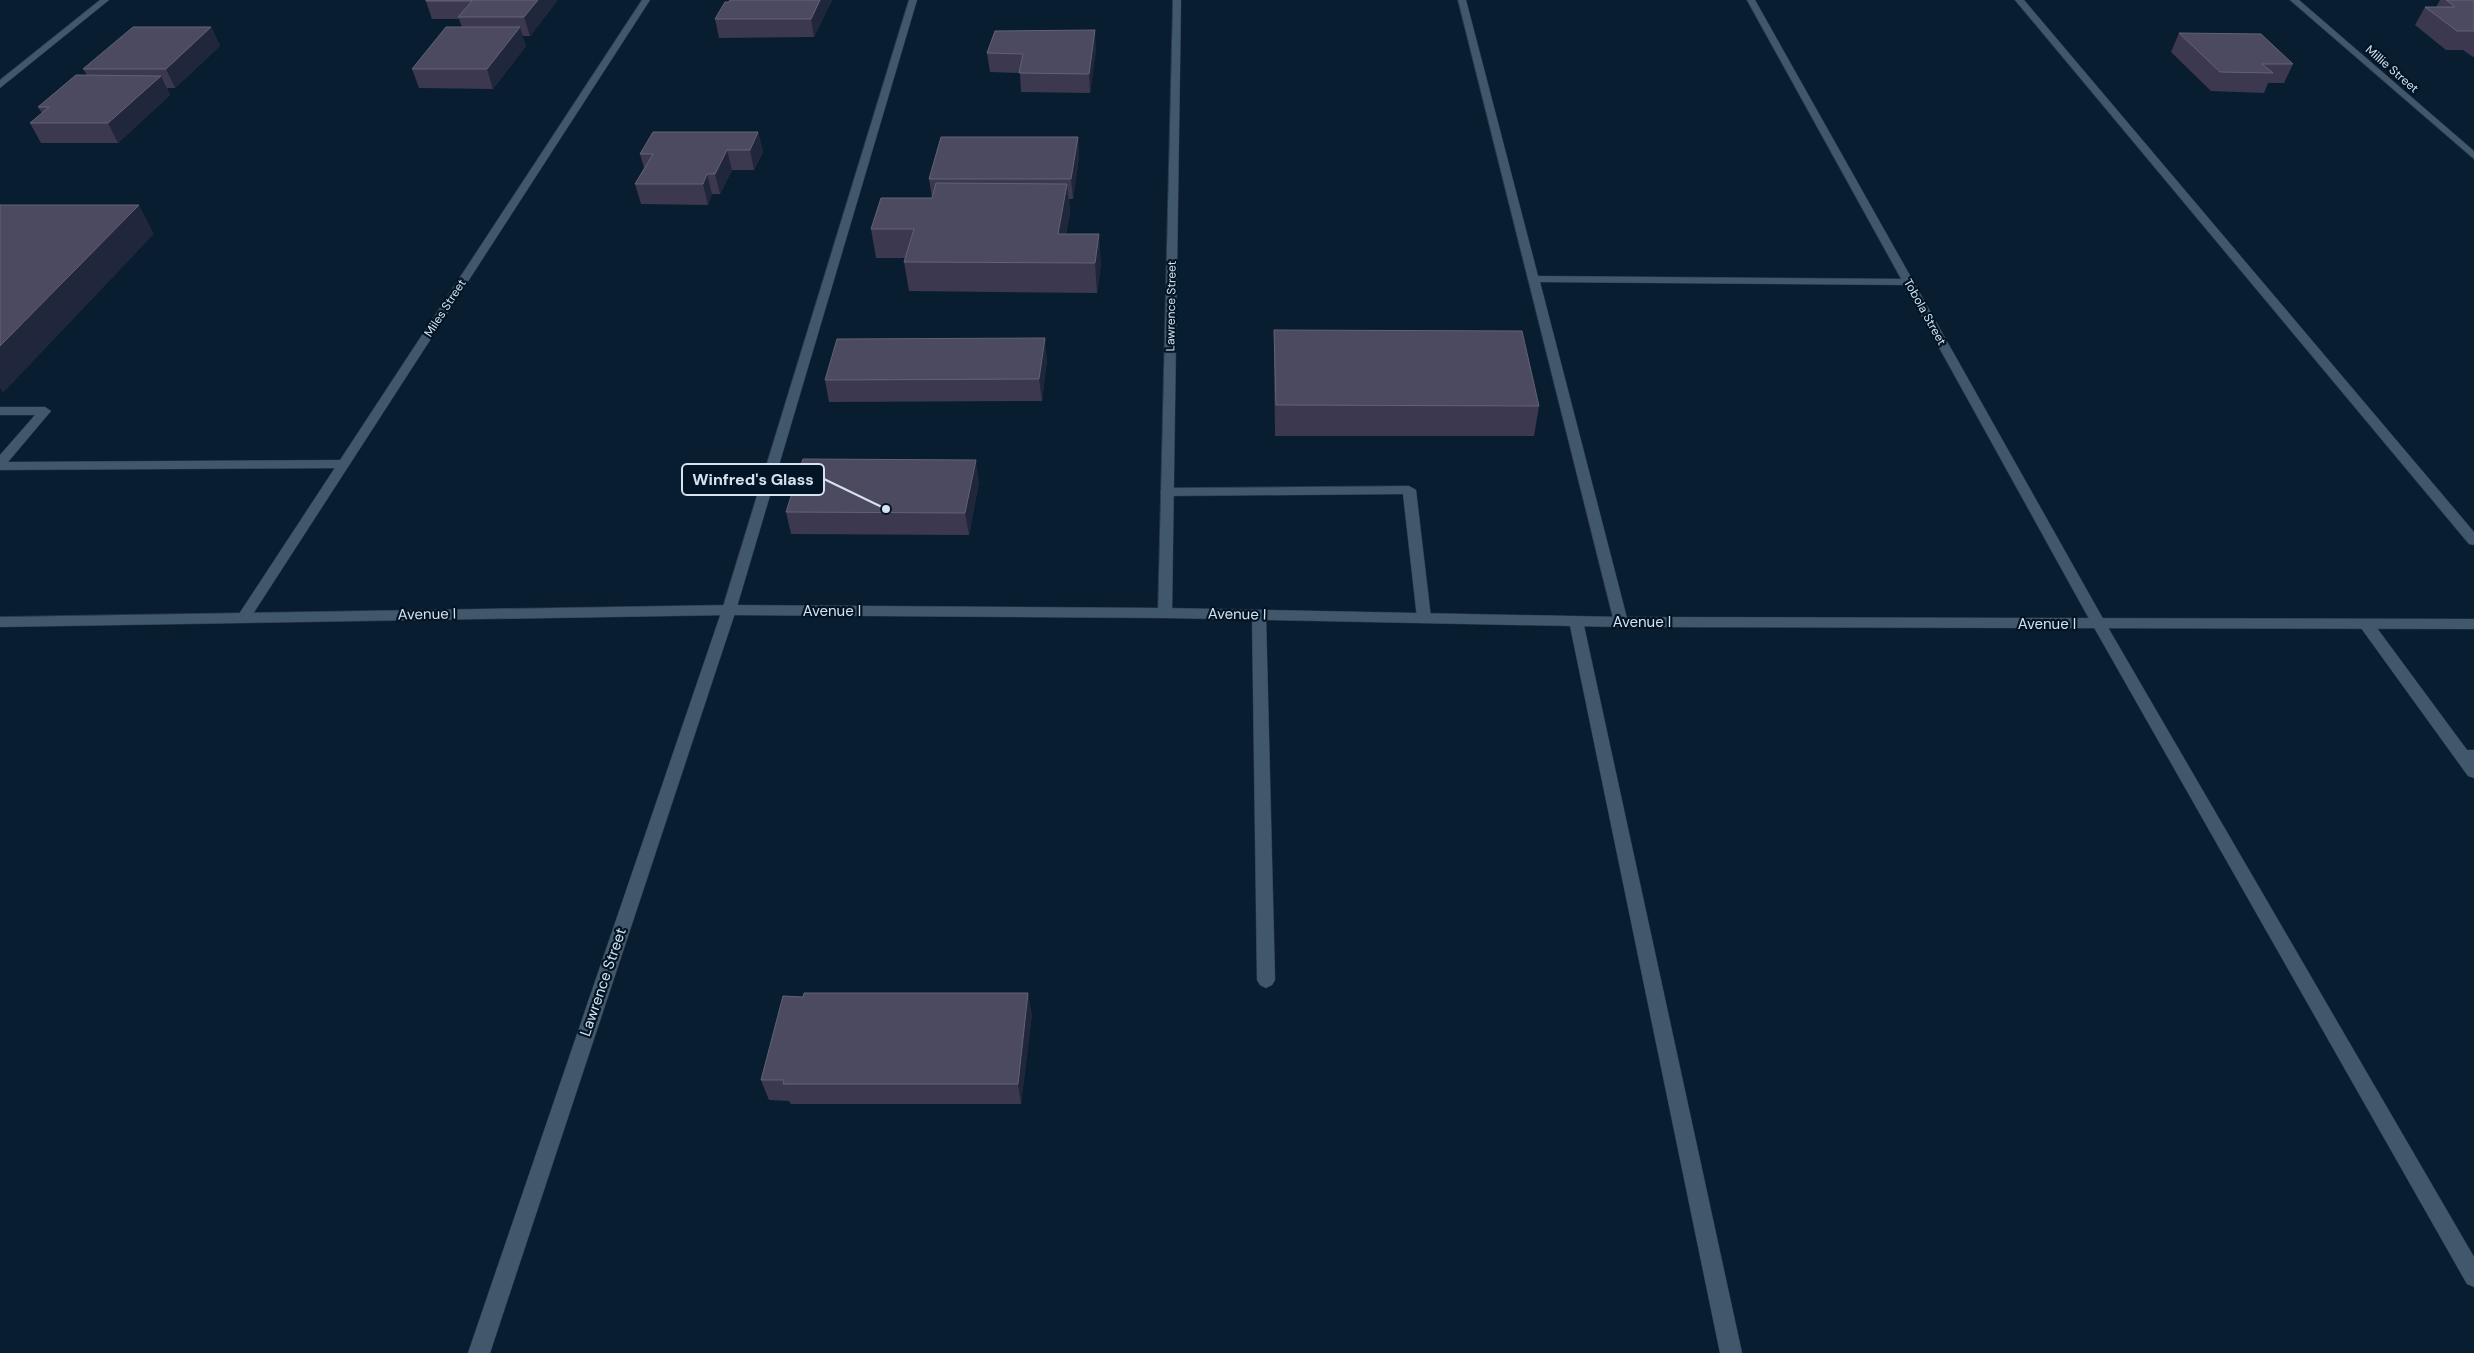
<svg xmlns="http://www.w3.org/2000/svg" width="2474" height="1353" font-family="'DM Sans',sans-serif">
<style>
.lines{fill:none;stroke-linecap:round;stroke-linejoin:round}
.lane-casing{stroke:#2f3747;stroke-width:1}
.street-casing{stroke:#2f3747;stroke-width:1}
.secondary-casing{stroke:#2f3747;stroke-width:1}
.lane{fill:#41586c;fill-rule:evenodd}
.street{fill:#41586c;fill-rule:evenodd}
.secondary{fill:#41586c;fill-rule:evenodd}
.wall{fill:#3c384f}
.shaded-wall{fill:#20263b}
.building{fill:#4c4a60;stroke:#626277}
.labels{text-anchor:middle;dominant-baseline:central;stroke-width:4.5;stroke-linejoin:round;paint-order:stroke}
.far-street-label{font-size:12px;fill:#d6e3ef;stroke:#021526}
.street-label{font-size:15px;fill:#d6e3ef;stroke:#021526}
.leader{fill:none;stroke:#d6e3ef;stroke-width:2}
.callout-dot{fill:#d6e3ef;stroke:#021526;stroke-width:2}
.callout{fill:#021526;stroke:#d6e3ef;stroke-width:2}
.callout-label{font-size:16px;text-anchor:middle;font-weight:bold;fill:#d6e3ef}
</style>
<rect width="100%" height="100%" fill="#081e30"/>
<g class="lines">
<defs>
<path id="lane" d="M 909,0 L 917,0 L 736,610 L 729,615 L 724,613 L 722,610 Z
M 1458,0 L 1466,0 L 1538,276 L 1909,279 L 1915,282 L 1909,285 L 1540,282 L 1628,622 L 1621,627 L 1614,622 Z
M 2015,0 L 2024,0 L 2474,532 L 2474,545 L 2469,544 Z
M 0,407 L 45,407 L 51,411 L 8,462 L 344,460 L 350,464 L 344,468 L 0,470 L 0,455 L 35,415 L 0,415 Z
M 1409,486 L 1416,490 L 1431,618 L 1424,623 L 1417,618 L 1403,494 L 1167,496 L 1160,492 L 1167,488 Z
M 1259,610 L 1266,615 L 1275,980 L 1272,985 L 1266,988 L 1260,985 L 1257,980 L 1252,615 Z
M 1576,616 L 1583,621 L 1742,1353 L 1720,1353 L 1569,621 Z
M 2099,619 L 2106,624 L 2474,1257 L 2474,1287 L 2467,1284 L 2092,624 Z
M 2366,619 L 2371,620 L 2467,750 L 2474,750 L 2474,778 L 2468,776 L 2361,628 L 2359,624 L 2361,620 Z"/>
<path id="street" d="M 100,0 L 109,0 L 0,88 L 0,80 Z
M 642,0 L 650,0 L 249,620 L 239,620 L 237,617 L 239,614 Z
M 1173,0 L 1181,0 L 1172,613 L 1165,618 L 1158,613 Z
M 1747,0 L 1755,0 L 2106,624 L 2104,628 L 2099,629 L 2092,624 Z
M 2290,0 L 2299,0 L 2474,151 L 2474,159 Z
M 729,605 L 736,610 L 490,1353 L 468,1353 L 722,610 Z"/>
<path id="secondary" d="M 729,605 L 1165,608 L 1621,617 L 2474,619 L 2474,629 L 1621,627 L 1165,618 L 729,615 L 0,627 L 0,617 Z"/>
</defs>
<!-- lane casing -->
<use href="#lane" class="lane-casing"/>
<!-- street casing -->
<use href="#street" class="street-casing"/>
<!-- secondary casing -->
<use href="#secondary" class="secondary-casing"/>
<!-- lane -->
<use href="#lane" class="lane"/>
<!-- street -->
<use href="#street" class="street"/>
<!-- secondary -->
<use href="#secondary" class="secondary"/>
</g>
<!-- wall -->
<path class="wall" d="M 426,0 L 557,0 L 557,1 L 530,36 L 522,36 L 526,46 L 493,89 L 419,88 L 412,69 L 462,27 L 459,19 L 432,19 L 426,1 Z
M 832,0 L 814,37 L 719,38 L 715,19 L 729,2 Z
M 2440,0 L 2474,0 L 2474,57 L 2473,57 L 2463,50 L 2446,50 L 2415,25 L 2425,7 L 2436,7 Z
M 211,27 L 220,46 L 175,88 L 167,88 L 170,95 L 118,143 L 41,143 L 30,123 L 42,113 L 38,107 L 87,75 L 83,69 Z
M 2179,33 L 2293,64 L 2284,83 L 2268,83 L 2264,93 L 2211,91 L 2171,52 Z
M 1096,49 L 1090,93 L 1021,92 L 1020,73 L 990,72 L 987,53 Z
M 758,132 L 763,152 L 754,170 L 732,170 L 720,194 L 712,194 L 708,205 L 641,204 L 635,184 L 644,168 L 640,154 Z
M 1078,137 L 1079,157 L 1073,199 L 1069,199 L 1070,213 L 1066,234 L 1101,263 L 1097,293 L 909,291 L 904,262 L 905,258 L 876,258 L 871,229 L 932,198 L 929,179 Z
M 1274,330 L 1539,406 L 1534,436 L 1275,436 L 1274,360 Z
M 1047,359 L 1042,401 L 829,402 L 825,380 Z
M 979,482 L 969,535 L 791,534 L 786,512 Z
M 803,997 L 1032,1014 L 1021,1104 L 791,1104 L 789,1101 L 769,1100 L 761,1080 Z"/>
<!-- shaded-wall -->
<path class="shaded-wall" d="M 538,0 L 557,0 L 557,1 L 530,36 L 524,17 Z
M 820,0 L 832,0 L 814,37 L 811,19 Z
M 211,27 L 220,46 L 175,88 L 166,69 Z
M 520,27 L 526,46 L 493,89 L 487,69 Z
M 1095,30 L 1096,49 L 1090,93 L 1089,74 Z
M 161,76 L 170,95 L 118,143 L 108,123 Z
M 758,132 L 763,152 L 754,170 L 750,150 Z
M 1078,137 L 1079,157 L 1073,199 L 1071,179 Z
M 727,150 L 732,170 L 720,194 L 715,174 Z
M 707,174 L 712,194 L 708,205 L 703,184 Z
M 1067,184 L 1070,213 L 1060,263 L 1058,234 Z
M 139,205 L 154,234 L 3,393 L 0,388 L 0,346 Z
M 1099,234 L 1101,263 L 1097,293 L 1095,263 Z
M 1045,338 L 1047,359 L 1042,401 L 1039,379 Z
M 976,460 L 979,482 L 969,535 L 965,513 Z
M 1028,993 L 1032,1014 L 1021,1104 L 1018,1084 Z"/>
<!-- building -->
<path class="building" d="M 426,0 L 538,0 L 524,17 L 458,17 L 472,1 L 426,1 Z
M 730,0 L 820,0 L 811,19 L 715,19 L 725,2 L 729,2 Z
M 2446,0 L 2474,0 L 2474,31 L 2457,31 L 2425,7 L 2455,7 Z
M 133,27 L 211,27 L 166,69 L 83,69 Z
M 446,27 L 520,27 L 487,69 L 412,69 Z
M 1095,30 L 1089,74 L 1019,73 L 1023,54 L 987,53 L 995,31 Z
M 2179,33 L 2261,34 L 2293,64 L 2262,64 L 2273,73 L 2220,72 Z
M 76,75 L 161,76 L 108,123 L 30,123 L 49,107 L 38,107 Z
M 653,132 L 758,132 L 750,150 L 727,150 L 715,174 L 707,174 L 703,184 L 635,184 L 653,154 L 640,154 Z
M 941,137 L 1078,137 L 1071,179 L 929,179 Z
M 936,183 L 1067,184 L 1058,234 L 1099,234 L 1095,263 L 904,262 L 914,229 L 871,229 L 881,198 L 932,198 Z
M 0,205 L 139,205 L 0,346 Z
M 1274,330 L 1522,331 L 1539,406 L 1276,405 Z
M 1045,338 L 1039,379 L 825,380 L 837,339 Z
M 803,459 L 976,460 L 965,513 L 786,512 Z
M 804,993 L 1028,993 L 1018,1084 L 783,1084 L 784,1080 L 761,1080 L 783,996 L 803,997 Z"/>
<g class="labels">
<!-- far-street labels -->
<g class="far-street-label">
<text transform="translate(2392 69) rotate(41)">Millie Street</text>
<text transform="translate(1171 306) rotate(-89)">Lawrence Street</text>
<text transform="translate(445 308) rotate(-57)">Miles Street</text>
<text transform="translate(1925 312) rotate(61)">Tobola Street</text>
</g>
<!-- street labels -->
<g class="street-label">
<text x="832" y="611">Avenue I</text>
<text transform="translate(427 614) rotate(-1)">Avenue I</text>
<text transform="translate(1237 614) rotate(1)">Avenue I</text>
<text x="1642" y="622">Avenue I</text>
<text x="2047" y="624">Avenue I</text>
<text transform="translate(603 982) rotate(-71)">Lawrence Street</text>
</g>
</g>
<!-- callouts -->
<path class="leader" d="M886 509L824 479"/>
<circle class="callout-dot" cx="886" cy="509" r="5"/>
<rect class="callout" x="682" y="464" width="142" height="31" rx="5"/>
<g class="callout-label">
<text x="753" y="485">Winfred's Glass</text>
</g>
</svg>
